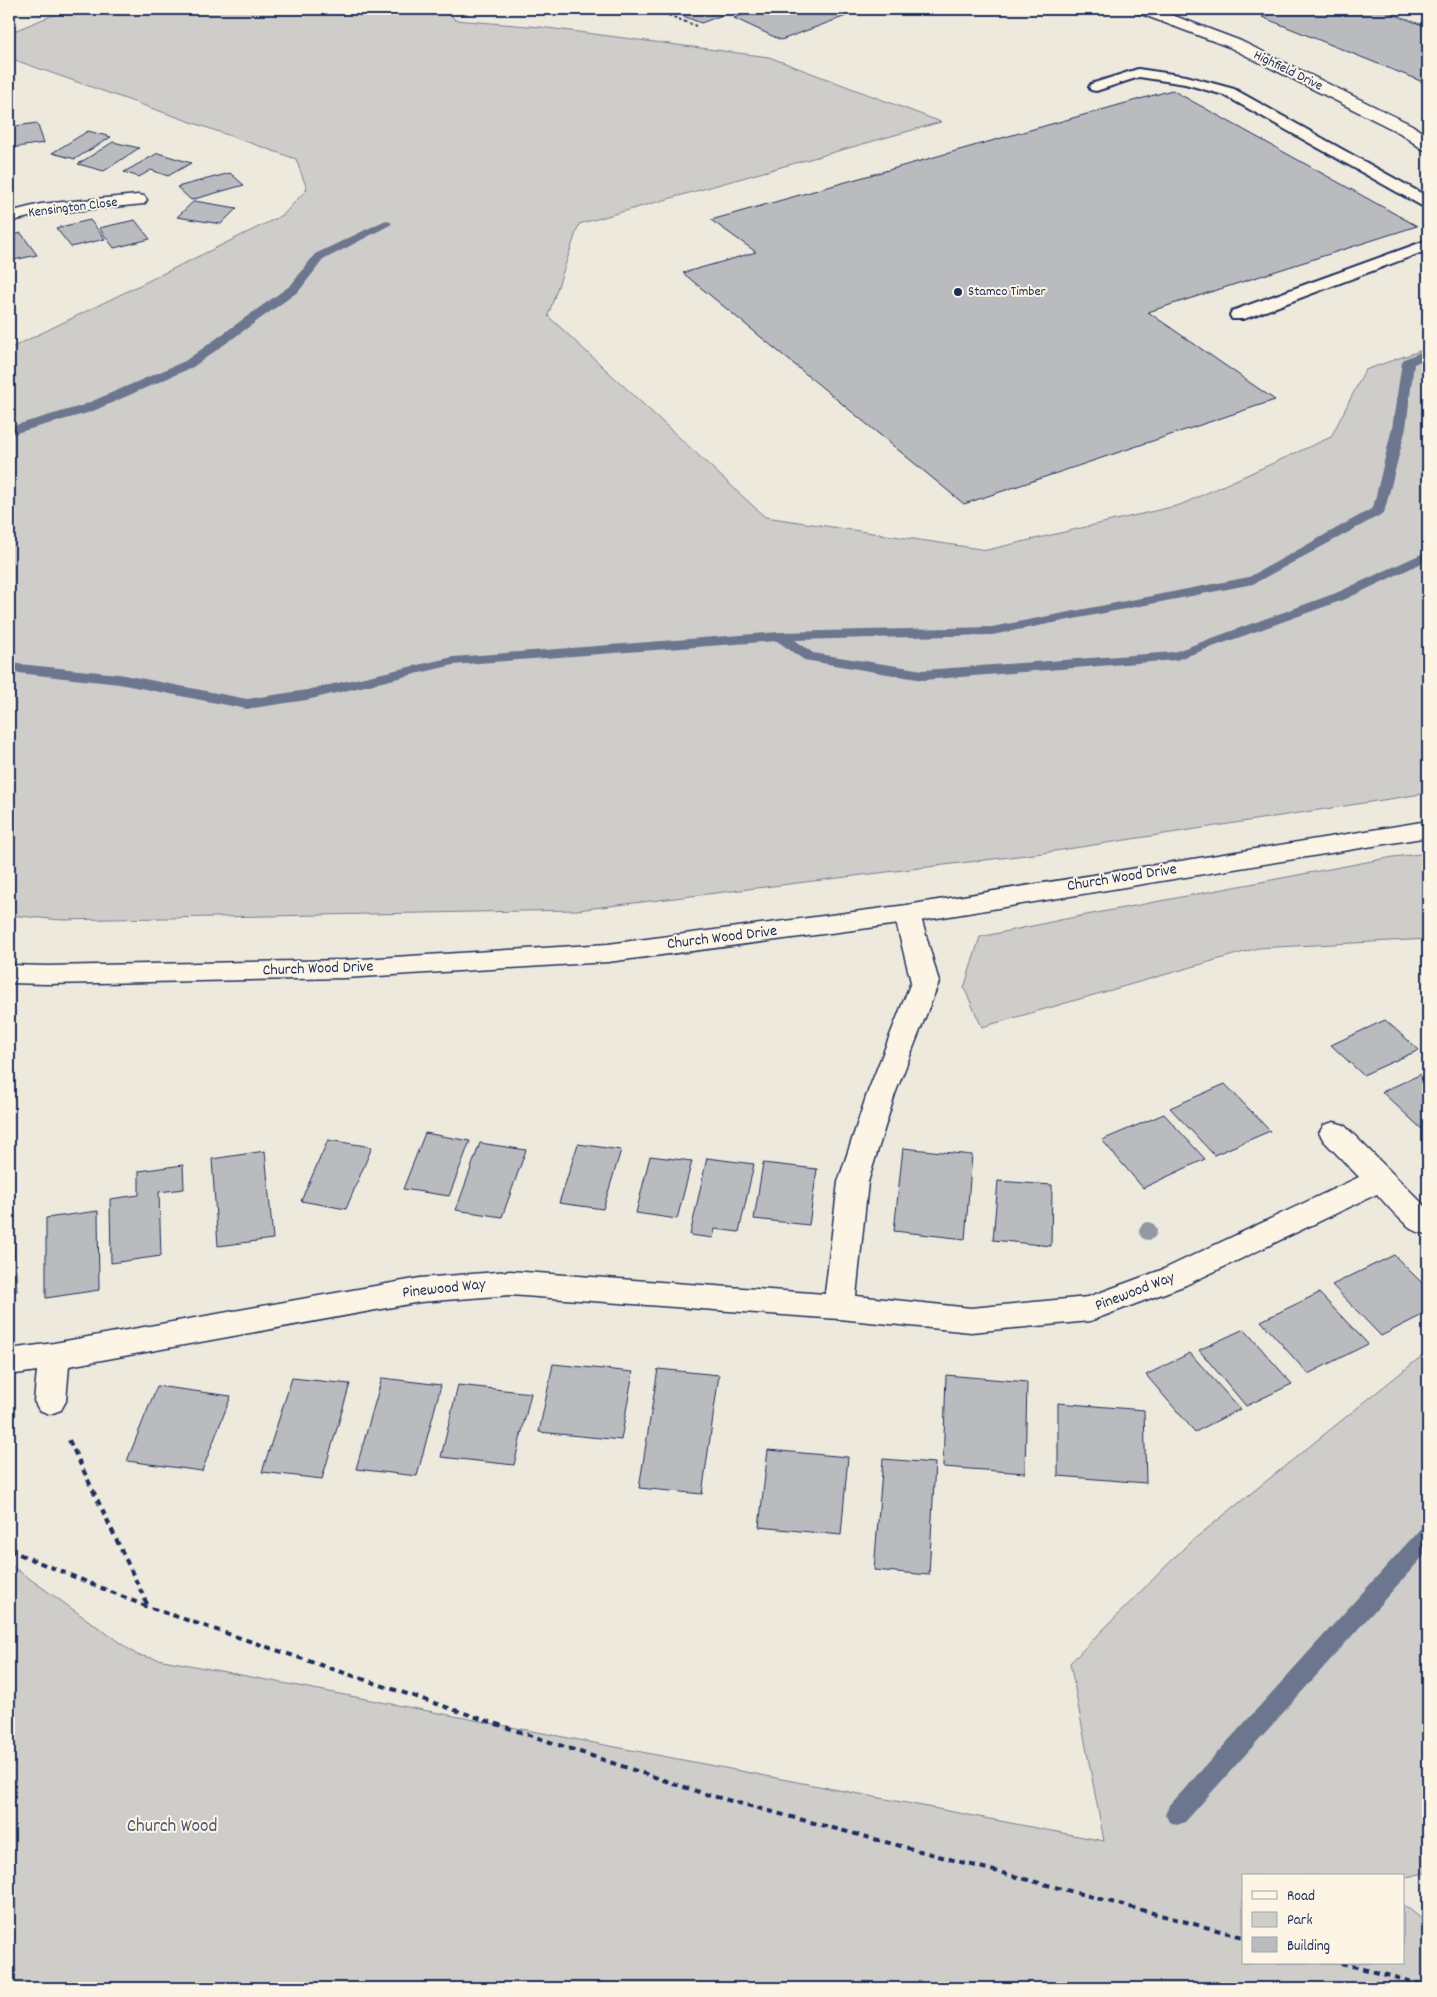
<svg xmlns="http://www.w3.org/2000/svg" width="1437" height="1997" font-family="Dekko,sans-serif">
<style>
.green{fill:#cfcdca;stroke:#757e94}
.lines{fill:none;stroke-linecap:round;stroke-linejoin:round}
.stream{fill:#6c778f;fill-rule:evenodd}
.building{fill:#babbbe;stroke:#1b2f5e}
.service-casing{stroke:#1b2f5e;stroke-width:4}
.minor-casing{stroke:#1b2f5e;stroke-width:3}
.tertiary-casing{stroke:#1b2f5e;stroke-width:3}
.path-far1{stroke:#1b2f5e;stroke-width:2;stroke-dasharray:3 2.5;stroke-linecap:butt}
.path{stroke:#1b2f5e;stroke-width:4;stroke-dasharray:6 5;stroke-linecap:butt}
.service{fill:#fcf5e5;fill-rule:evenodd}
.minor{fill:#fcf5e5;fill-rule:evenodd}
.tertiary{fill:#fcf5e5;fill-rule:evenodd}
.tree{fill:#9398a6}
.poi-dot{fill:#1b2f5e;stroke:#fcf5e5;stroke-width:2}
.labels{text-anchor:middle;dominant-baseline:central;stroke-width:4;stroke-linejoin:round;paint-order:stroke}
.far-street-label{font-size:14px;fill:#1b2f5e;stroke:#fcf5e5}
.far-poi-label{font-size:14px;fill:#1b2f5e;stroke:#fcf5e5;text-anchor:start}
.street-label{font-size:16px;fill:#1b2f5e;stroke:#fcf5e5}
.near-park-label{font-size:19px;fill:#485679;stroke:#fcf5e5}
</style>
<rect width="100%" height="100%" fill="#eee9dd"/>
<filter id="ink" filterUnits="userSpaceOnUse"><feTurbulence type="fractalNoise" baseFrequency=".02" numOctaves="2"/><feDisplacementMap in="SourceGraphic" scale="10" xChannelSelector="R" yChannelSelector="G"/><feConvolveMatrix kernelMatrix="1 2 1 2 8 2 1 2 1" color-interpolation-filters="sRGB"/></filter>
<g filter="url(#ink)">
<!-- green -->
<path class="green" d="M 68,9 L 446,9 L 455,20 L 540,27 L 769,57 L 941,122 L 579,224 L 548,316 L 765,517 L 987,550 L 1180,505 L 1331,437 L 1365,370 L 1428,348 L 1428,793 L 1042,853 L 577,910 L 61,920 L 9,915 L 9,349 L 283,215 L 307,189 L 296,159 L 9,58 L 9,33 Z
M 1428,853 L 1428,939 L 1258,948 L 982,1027 L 964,988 L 980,937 L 1065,919 L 1393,857 Z
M 1428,1351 L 1428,1872 L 1403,1878 L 1403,1876 L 1243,1876 L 1243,1963 L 1403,1963 L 1403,1904 L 1428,1924 L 1428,1988 L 9,1988 L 9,1564 L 137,1655 L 1104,1841 L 1070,1663 L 1188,1544 Z"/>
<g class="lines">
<!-- stream -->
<path class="stream" d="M 386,220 L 392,223 L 390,225 L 323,260 L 299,291 L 193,367 L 91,412 L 9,435 L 9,427 L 81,406 L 185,361 L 291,285 L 315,254 Z
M 1428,349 L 1428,358 L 1414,364 L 1406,428 L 1384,513 L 1253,584 L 992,635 L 795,640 L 813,653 L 923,670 L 1174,652 L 1336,593 L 1428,551 L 1428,560 L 1346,599 L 1176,660 L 923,680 L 804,660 L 777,641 L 453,665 L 307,700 L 247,709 L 119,684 L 9,672 L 9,663 L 119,674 L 247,699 L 307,690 L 453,657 L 780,632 L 992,627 L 1249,577 L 1373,508 L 1392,428 L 1402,362 L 1404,359 Z
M 1428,1527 L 1428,1551 L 1185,1822 L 1177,1825 L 1169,1822 L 1165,1814 L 1169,1806 L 1420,1529 Z"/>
</g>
<!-- building -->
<path class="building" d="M 665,9 L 739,9 L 701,23 Z
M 758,9 L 865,9 L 781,40 L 734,18 Z
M 1278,9 L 1379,9 L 1428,27 L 1428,84 L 1262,17 Z
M 1172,90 L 1417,226 L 1148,312 L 1275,400 L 964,504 L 683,273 L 756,252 L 711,220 Z
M 37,123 L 44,143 L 10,148 L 9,127 Z
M 88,131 L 111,137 L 75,159 L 52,153 Z
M 113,142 L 139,148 L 104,171 L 78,164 Z
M 158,153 L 191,163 L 168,176 L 151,170 L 139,177 L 124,172 Z
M 230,173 L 244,185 L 191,200 L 177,187 Z
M 194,201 L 237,208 L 221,224 L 177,217 Z
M 90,220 L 105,239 L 71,247 L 56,228 Z
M 135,220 L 150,239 L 114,248 L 99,228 Z
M 21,233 L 37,255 L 9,261 L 9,236 Z
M 1385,1020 L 1419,1050 L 1363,1075 L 1331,1045 Z
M 1428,1071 L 1428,1131 L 1425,1132 L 1382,1092 Z
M 1225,1084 L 1270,1131 L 1214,1155 L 1170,1108 Z
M 1164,1114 L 1205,1159 L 1143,1188 L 1102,1140 Z
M 425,1133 L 470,1141 L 449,1196 L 403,1189 Z
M 328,1140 L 372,1147 L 346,1209 L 301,1201 Z
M 480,1143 L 526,1150 L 502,1217 L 456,1210 Z
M 578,1144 L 621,1150 L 603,1209 L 559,1203 Z
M 903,1148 L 972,1155 L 965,1239 L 894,1231 Z
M 265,1151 L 273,1239 L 218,1246 L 212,1159 Z
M 650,1156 L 692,1161 L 677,1219 L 636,1213 Z
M 707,1158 L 754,1164 L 739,1232 L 715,1229 L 713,1238 L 690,1235 Z
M 763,1163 L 817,1169 L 809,1225 L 754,1219 Z
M 183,1165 L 184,1189 L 159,1192 L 161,1256 L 111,1263 L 110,1199 L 139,1195 L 139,1171 Z
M 998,1181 L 1052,1185 L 1051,1246 L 993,1240 Z
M 98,1211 L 99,1290 L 46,1298 L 46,1218 Z
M 12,1216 L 17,1291 L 9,1292 L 9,1217 Z
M 1394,1255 L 1428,1289 L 1428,1312 L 1381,1336 L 1332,1285 Z
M 1319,1293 L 1368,1344 L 1308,1374 L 1261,1321 Z
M 1244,1329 L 1292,1384 L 1246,1406 L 1199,1350 Z
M 1190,1353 L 1240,1409 L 1195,1432 L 1146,1375 Z
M 553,1364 L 633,1372 L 621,1440 L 539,1432 Z
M 658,1369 L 719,1375 L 702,1494 L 639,1488 Z
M 946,1375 L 1027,1382 L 1025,1473 L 943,1467 Z
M 292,1378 L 350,1384 L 322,1479 L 262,1472 Z
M 382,1378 L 441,1385 L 417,1476 L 356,1469 Z
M 458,1385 L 531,1393 L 514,1465 L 441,1457 Z
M 157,1386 L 231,1396 L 202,1471 L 127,1461 Z
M 1058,1403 L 1144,1410 L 1146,1483 L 1058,1476 Z
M 768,1450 L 848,1457 L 841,1535 L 759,1527 Z
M 883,1459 L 935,1463 L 929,1575 L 874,1570 Z"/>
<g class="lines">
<defs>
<path id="service" d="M 1138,69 L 1186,76 L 1234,89 L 1428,197 L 1428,208 L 1422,206 L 1224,95 L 1185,84 L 1139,77 L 1096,91 L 1091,90 L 1089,87 L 1091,84 Z
M 1428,240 L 1428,250 L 1244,319 L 1232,319 L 1230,315 L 1232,311 Z"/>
<path id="minor" d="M 1134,9 L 1156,9 L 1241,41 L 1412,125 L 1428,137 L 1428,150 L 1422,149 L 1400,133 L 1229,47 L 1136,12 Z
M 138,195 L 144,196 L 147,200 L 144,204 L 41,214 L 9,222 L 9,212 L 41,204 Z
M 907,905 L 916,908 L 920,914 L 939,982 L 895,1094 L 868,1182 L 856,1296 L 971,1308 L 1088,1297 L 1164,1269 L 1359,1177 L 1324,1141 L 1319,1133 L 1324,1125 L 1334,1122 L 1344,1125 L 1428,1209 L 1428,1233 C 1413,1238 1387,1205 1377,1194 L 1186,1285 L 1090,1321 L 971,1332 L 839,1319 L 510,1295 L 420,1302 L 69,1366 L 66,1401 L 61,1410 L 50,1414 L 39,1410 L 34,1401 L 37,1371 L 9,1375 L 9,1349 L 54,1343 L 420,1278 L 510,1271 L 825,1294 L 838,1182 L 867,1094 L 911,982 L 894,914 L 898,908 Z"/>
<path id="tertiary" d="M 1428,821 L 1428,837 L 907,923 L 608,962 L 345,978 L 47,984 L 9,983 L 9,965 L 47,966 L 345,960 L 608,944 L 907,905 Z"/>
</defs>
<!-- service casing -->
<use href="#service" class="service-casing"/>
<!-- minor casing -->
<use href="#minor" class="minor-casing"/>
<!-- tertiary casing -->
<use href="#tertiary" class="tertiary-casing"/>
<!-- path-far1 -->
<path class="path-far1" d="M 653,9 L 696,26"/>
<!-- path -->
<path class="path" d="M 69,1440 L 148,1606
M 9,1550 L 148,1607 L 705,1794 L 1243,1937
M 1341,1963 L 1428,1986"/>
<!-- service -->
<use href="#service" class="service"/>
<!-- minor -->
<use href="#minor" class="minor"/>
<!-- tertiary -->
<use href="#tertiary" class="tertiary"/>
</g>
<!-- trees -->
<circle class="tree" cx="1148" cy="1231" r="9"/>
</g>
<!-- markers -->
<circle class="poi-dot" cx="958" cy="292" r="5"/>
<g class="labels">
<!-- far-street labels -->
<g class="far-street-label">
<text transform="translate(1288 71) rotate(26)">Highfield Drive</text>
<text transform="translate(73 208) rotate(-7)">Kensington Close</text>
</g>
<!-- far-poi labels -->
<g class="far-poi-label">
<text x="968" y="292">Stamco Timber</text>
</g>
<!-- street labels -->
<g class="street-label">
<text transform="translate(1122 878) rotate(-9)">Church Wood Drive</text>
<text transform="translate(722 938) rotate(-7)">Church Wood Drive</text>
<text transform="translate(318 969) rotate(-2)">Church Wood Drive</text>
<text transform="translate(444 1289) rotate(-6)">Pinewood Way</text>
<text transform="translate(1135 1292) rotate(-21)">Pinewood Way</text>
</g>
<!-- near-park labels -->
<g class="near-park-label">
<text x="172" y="1827">Church Wood</text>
</g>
</g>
<!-- margin -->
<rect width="1437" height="1997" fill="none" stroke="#fcf5e5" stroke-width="30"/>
<rect x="15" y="15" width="1407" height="1967" fill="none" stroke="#1b2f5e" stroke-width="2" filter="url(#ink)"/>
<!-- legend -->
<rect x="1242" y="1874" width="162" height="90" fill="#fcf5e5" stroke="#a2a6af"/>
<rect x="1252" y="1891" width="25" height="8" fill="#fcf5e5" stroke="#a2a6af"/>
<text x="1287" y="1900" font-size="15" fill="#1b2f5e">Road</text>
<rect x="1252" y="1912" width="25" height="15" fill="#cfcdca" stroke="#a2a6af"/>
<text x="1287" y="1924" font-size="15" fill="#1b2f5e">Park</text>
<rect x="1252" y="1937" width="25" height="15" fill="#babbbe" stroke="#a2a6af"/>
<text x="1287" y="1950" font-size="15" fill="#1b2f5e">Building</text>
</svg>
